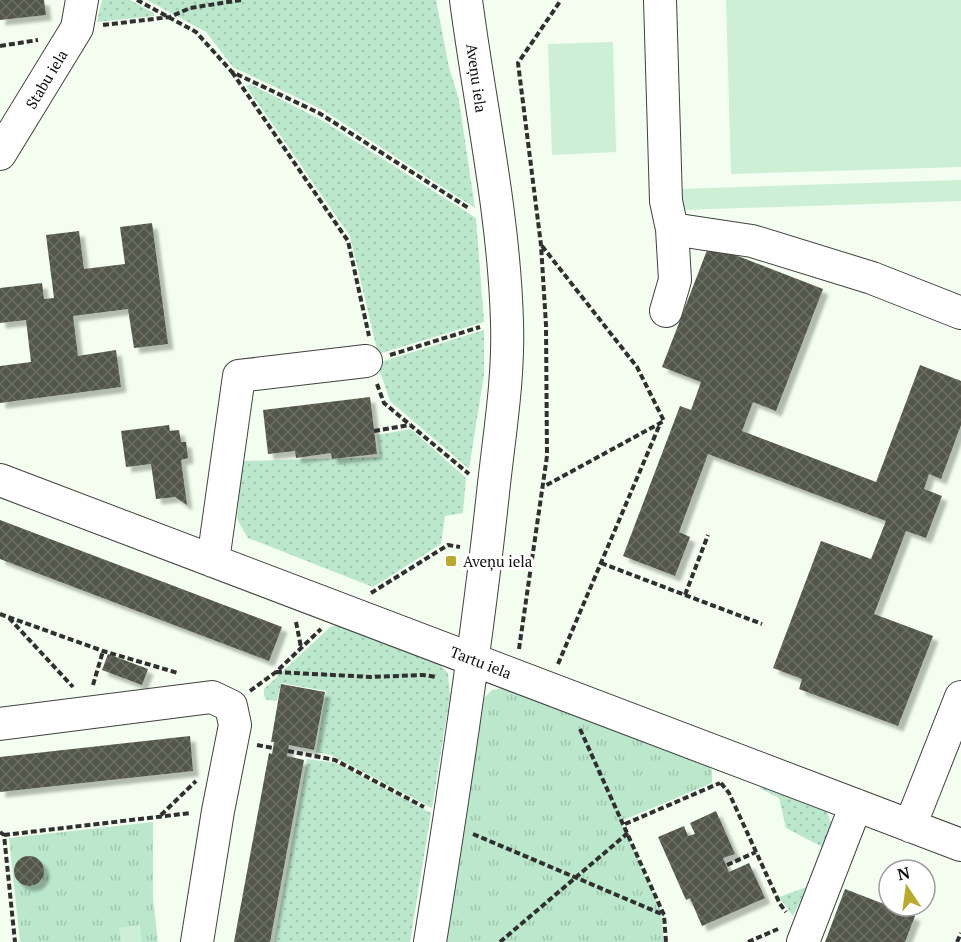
<svg xmlns="http://www.w3.org/2000/svg" width="961" height="942" font-family="'PT Serif',serif">
<style>
.grass{fill:url(#grass-dots)}
.park{fill:url(#park-tufts)}
.pitch{fill:#ccefd6}
.building{fill:url(#building-cross-hatch);filter:url(#shadow)}
.lines{fill:none;stroke-linecap:round;stroke-linejoin:round}
.minor-casing{stroke:#414141;stroke-width:34}
.path{stroke:#303030;stroke-width:4;stroke-dasharray:6 3;stroke-linecap:butt}
.minor{stroke:#fff;stroke-width:32}
.poi-dot{fill:#b9a92c;stroke:#fff;stroke-width:2}
.labels{text-anchor:middle;dominant-baseline:central;stroke-width:6;stroke-linejoin:round;paint-order:stroke}
.street-label{font-size:15px;fill:#0e0e0e;stroke:#fff}
.poi-label{font-size:15px;fill:#0e0e0e;stroke:#fff;text-anchor:start}
</style>
<defs>
<pattern id="grass-dots" width="8" height="8" patternUnits="userSpaceOnUse" patternTransform="scale(1.5)"><rect width="8" height="8" fill="#bbe8cd"/><path d="M2 2h.1M6 6h.1" fill="none" stroke="#a0c6af" stroke-width="1.8" stroke-linecap="round"/></pattern>
<pattern id="park-tufts" width="24" height="20" patternUnits="userSpaceOnUse" patternTransform="scale(1.5)"><rect width="24" height="20" fill="#bbe8cd"/><path d="M3 7l-1-3M5 7V3M7 7l1-3M15 17l-1-3M17 17v-4M19 17l1-3" fill="none" stroke="#a0c6af"/></pattern>
<pattern id="building-cross-hatch" width="8" height="8" patternUnits="userSpaceOnUse" patternTransform="scale(1.5)"><rect width="8" height="8" fill="#53564b"/><path d="M0 0l8 8M0 8l8-8" fill="none" stroke="#6c6e66"/></pattern>
<filter id="shadow"><feDropShadow dx="5.5" dy="5.5" stdDeviation="1.5" flood-color="#0004"/></filter>
</defs>
<rect width="100%" height="100%" fill="#f4fef0"/>
<!-- grass -->
<path class="grass" d="M 102,0 L 130,0 L 154,13 L 154,16 L 97,22 Z
M 147,0 L 436,0 L 449,67 L 459,100 L 475,208 L 323,110 L 233,67 L 206,32 Z
M 250,84 L 320,119 L 476,218 L 484,322 L 378,354 L 350,236 L 246,86 Z
M 484,330 L 484,375 L 469,469 L 390,401 L 377,363 Z
M 411,429 L 466,478 L 463,513 L 445,516 L 441,544 L 373,587 L 248,538 L 237,519 L 243,461 L 380,457 L 377,435 Z
M 338,625 L 439,664 L 448,673 L 450,696 L 432,808 L 331,755 L 316,752 L 326,691 L 281,683 L 277,701 L 267,700 L 264,696 L 264,689 L 330,627 Z
M 307,759 L 336,763 L 431,813 L 410,942 L 274,942 Z
M 762,787 L 827,812 L 832,825 L 824,848 L 786,828 L 779,798 L 759,788 Z
M 807,887 L 793,916 L 779,897 Z"/>
<!-- park -->
<path class="park" d="M 503,688 L 708,765 L 712,770 L 712,783 L 621,821 L 661,911 L 664,942 L 445,942 L 484,698 L 492,690 Z
M 153,822 L 153,898 L 158,942 L 20,942 L 9,838 Z"/>
<!-- pitch -->
<path class="pitch" d="M 726,0 L 961,0 L 961,167 L 731,174 Z
M 613,42 L 616,152 L 552,155 L 548,44 Z
M 961,180 L 961,201 L 681,210 L 680,189 Z
M 140,925 L 142,942 L 121,942 L 119,928 Z"/>
<!-- building -->
<path class="building" d="M 0,0 L 44,0 L 46,15 L 0,20 Z
M 152,223 L 168,344 L 134,348 L 128,309 L 73,316 L 78,356 L 116,350 L 121,387 L 0,403 L 0,366 L 31,362 L 26,320 L 0,323 L 0,288 L 42,283 L 44,299 L 54,298 L 46,235 L 79,231 L 84,269 L 125,264 L 120,227 Z
M 709,245 L 823,289 L 776,411 L 753,402 L 742,431 L 876,482 L 920,365 L 961,381 L 961,425 L 941,479 L 929,474 L 924,489 L 942,496 L 926,538 L 906,531 L 874,614 L 933,636 L 898,726 L 799,689 L 802,679 L 773,668 L 821,541 L 871,559 L 886,521 L 708,454 L 679,532 L 690,537 L 675,576 L 623,556 L 680,406 L 691,410 L 701,382 L 662,367 Z
M 370,397 L 377,454 L 332,459 L 331,453 L 296,458 L 295,451 L 268,454 L 263,410 Z
M 169,425 L 170,431 L 179,430 L 181,442 L 186,442 L 188,458 L 181,460 L 187,505 L 175,497 L 156,499 L 151,464 L 126,467 L 121,431 Z
M 0,520 L 282,627 L 269,661 L 0,559 Z
M 108,654 L 148,669 L 142,685 L 102,670 Z
M 281,684 L 325,692 L 314,750 L 289,745 L 287,756 L 304,760 L 270,942 L 234,942 L 269,753 L 272,754 L 274,742 L 271,742 Z
M 190,736 L 193,771 L 0,792 L 0,757 Z
M 716,811 L 735,854 L 723,858 L 729,872 L 749,863 L 765,898 L 702,926 L 690,898 L 686,900 L 658,837 L 684,826 L 688,836 L 695,834 L 690,823 Z
M14 871a15 15 0 1 1 30 0a15 15 0 1 1-30 0Z
M 845,889 L 915,916 L 905,942 L 825,942 Z"/>
<g class="lines">
<defs>
<path id="minor" d="M 660,0 L 666,201 L 672,229
M 0,154 L 77,28 L 82,0
M 666,311 L 675,280 L 672,229 L 752,241 L 872,278 L 961,313
M 0,480 L 961,845
M 213,561 L 239,376 L 366,361
M 0,724 L 212,697 L 231,706 L 235,725 L 218,811 L 197,942
M 910,826 L 961,697
M 430,942 C 454,793 477,643 493,493 C 499,436 509,379 507,322 C 504,214 480,107 466,0
M 803,942 L 856,805"/>
</defs>
<!-- minor casing -->
<use href="#minor" class="minor-casing"/>
<!-- path -->
<path class="path" d="M 137,0 L 196,32 L 232,72 L 319,113 L 470,209
M 103,25 L 170,17 L 190,8 L 241,0
M 0,46 L 38,40
M 232,72 L 348,241 L 369,336
M 542,246 L 637,367 L 664,421 L 543,487
M 390,355 L 480,327
M 377,384 L 384,403 L 469,474
M 374,431 L 410,425
M 601,563 L 685,595 L 708,535
M 371,593 L 448,545 L 460,547
M 685,595 L 762,624
M 0,614 L 103,651 L 178,673
M 9,618 L 73,687
M 296,622 L 301,647
M 519,649 L 547,456 L 546,325 L 541,245 L 518,63 L 561,0
M 558,664 L 660,424
M 276,672 L 371,677 L 423,675 L 437,677
M 93,685 L 103,651
M 250,691 L 276,672 L 321,629
M 580,729 L 664,915 L 666,942
M 257,745 L 273,748
M 288,751 L 335,760 L 424,807
M 721,783 L 729,793 L 780,904 L 786,912
M 161,815 L 196,781
M 625,824 L 720,783
M 0,832 L 4,835 L 15,942
M 473,834 L 664,915
M 4,835 L 191,813
M 727,865 L 756,852
M 500,942 L 629,832
M 748,942 L 778,929
M 957,942 L 961,933"/>
<!-- minor -->
<use href="#minor" class="minor"/>
</g>
<!-- markers -->
<rect class="poi-dot" x="445" y="555" width="12" height="12" rx="3"/>
<g class="labels">
<!-- street labels -->
<g class="street-label">
<text transform="translate(477 78) rotate(82)">Aveņu iela</text>
<text transform="translate(46 79) rotate(-59)">Stabu iela</text>
<text transform="translate(481 662) rotate(21)">Tartu iela</text>
</g>
<!-- poi labels -->
<g class="poi-label">
<text x="463" y="561">Aveņu iela</text>
</g>
</g>
<!-- north arrow -->
<g transform="translate(907 888) rotate(347)"><circle r="28" fill="#ffffff" stroke="#9f9f9f" stroke-width="1.5"/>
<path d="M0-4.5L10 22L0 15L-10 22Z" fill="#b9a92c"/>
<text y="-9" font-size="16" font-weight="bold" text-anchor="middle" fill="#0e0e0e">N</text>
</g>
</svg>
